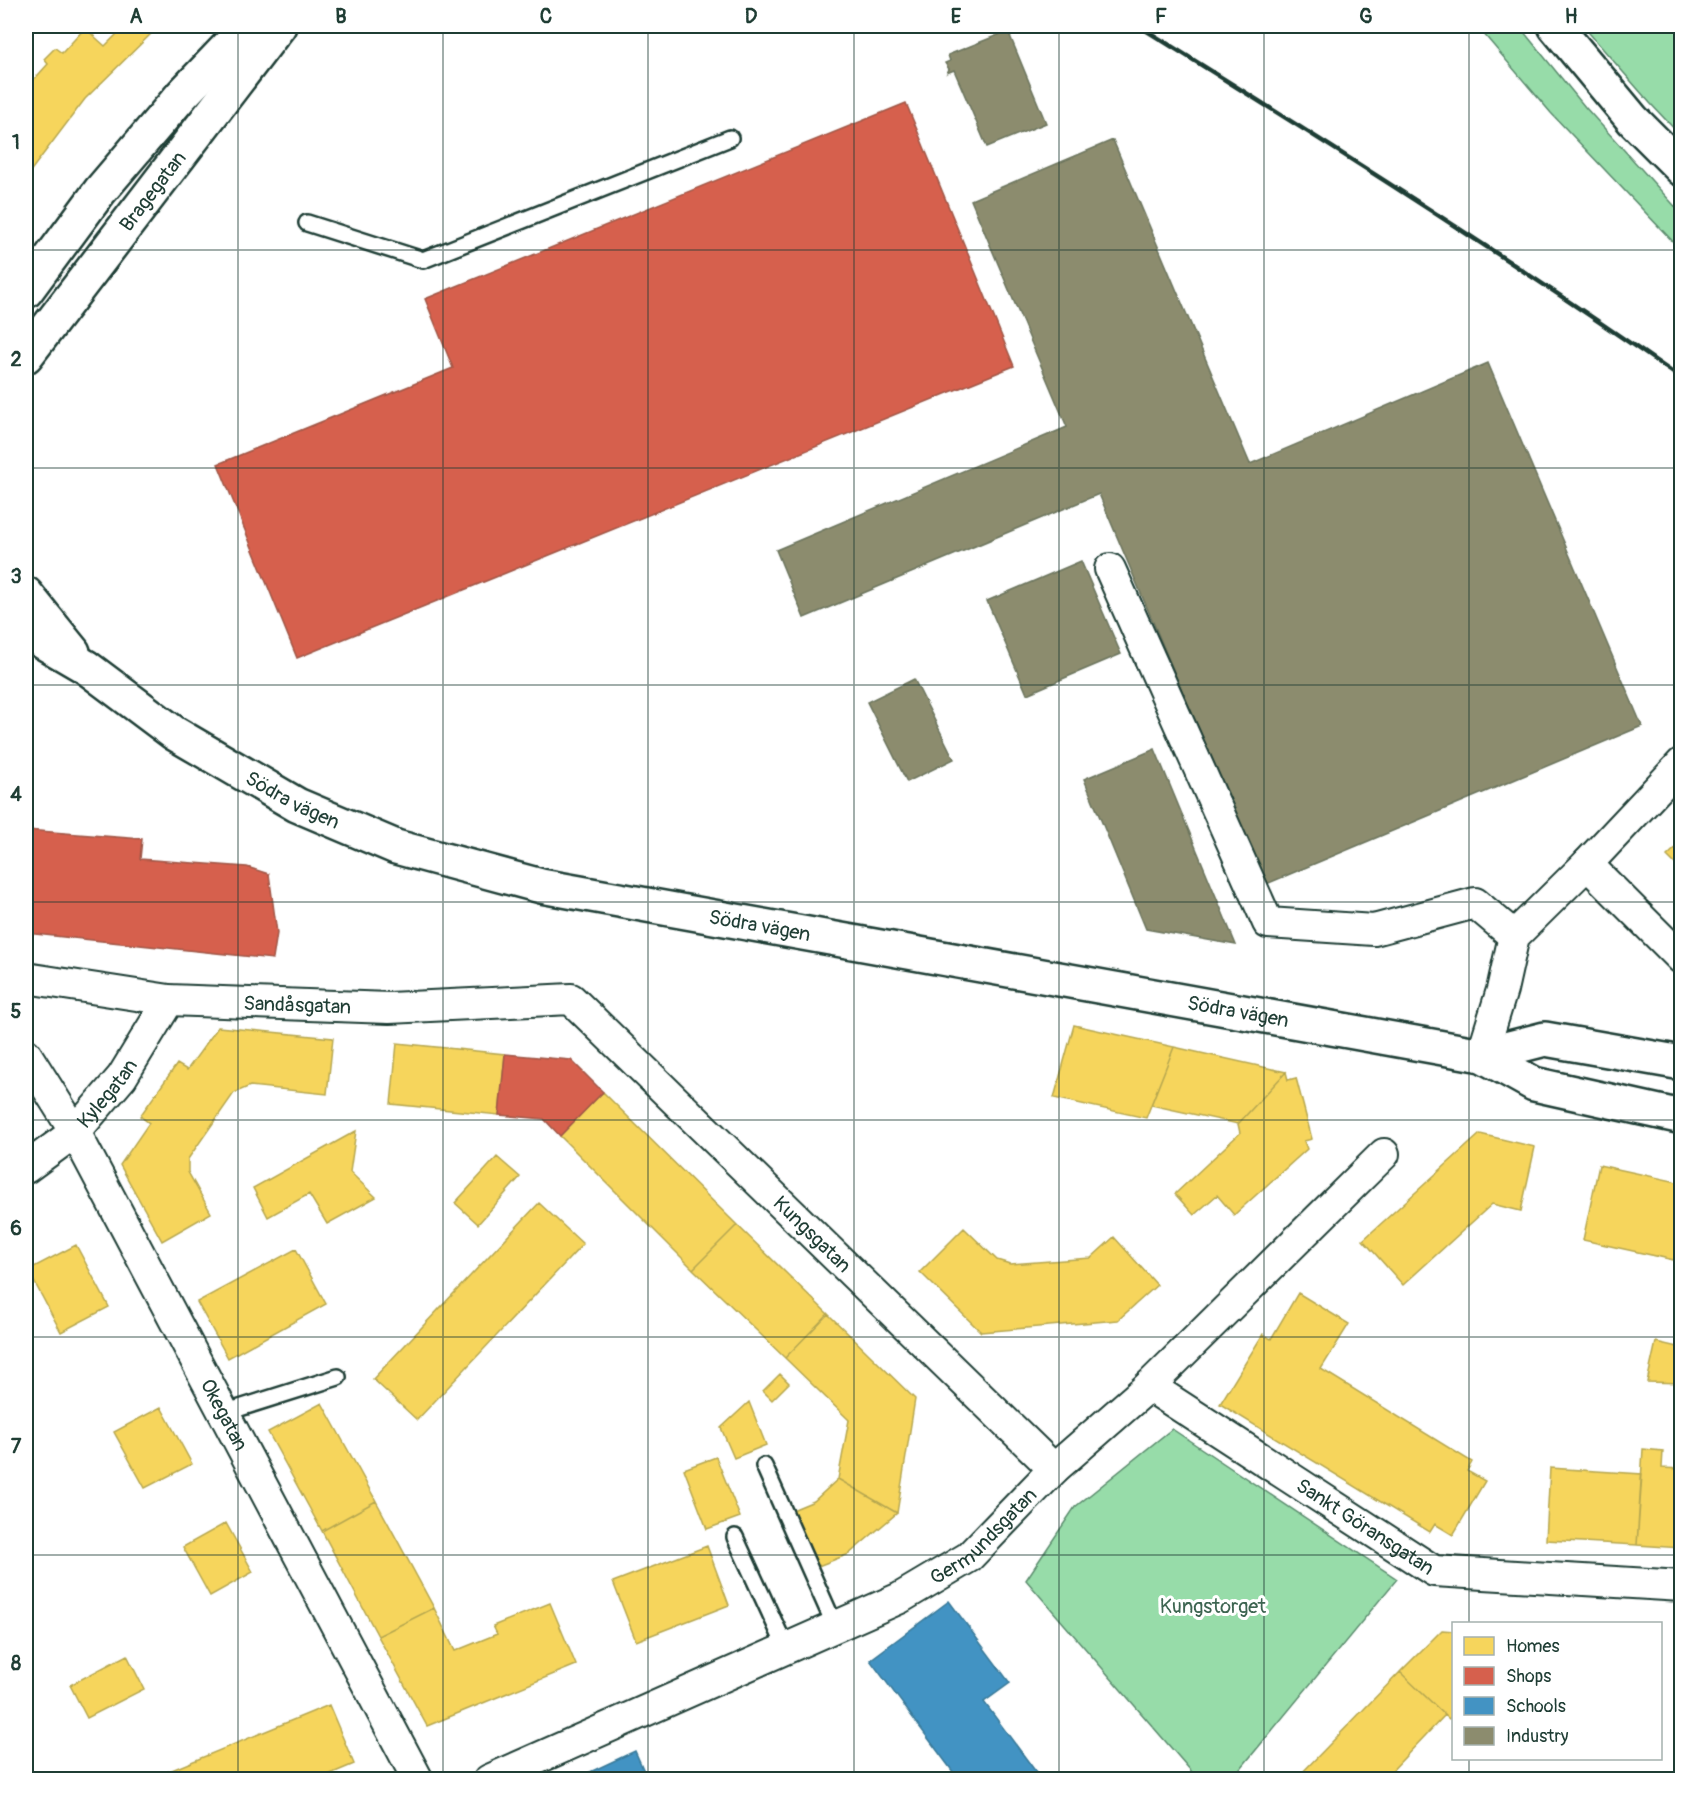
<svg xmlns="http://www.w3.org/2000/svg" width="1707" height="1805" font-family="Pangolin,sans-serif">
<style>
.green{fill:#97dca9;stroke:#5b8c6e;stroke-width:1.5}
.homes{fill:#f6d55c;stroke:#b6a750;stroke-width:1.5}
.shops{fill:#d6604d;stroke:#9f5646;stroke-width:1.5}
.schools{fill:#4393c3;stroke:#387998;stroke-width:1.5}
.industry{fill:#8c8c6e;stroke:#6b745d;stroke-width:1.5}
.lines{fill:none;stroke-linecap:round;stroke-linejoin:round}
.service-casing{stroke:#1f3d34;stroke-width:20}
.minor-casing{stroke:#1f3d34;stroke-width:34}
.tertiary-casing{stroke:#1f3d34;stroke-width:38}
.secondary-casing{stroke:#1f3d34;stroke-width:38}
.service{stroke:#fff;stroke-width:15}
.minor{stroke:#fff;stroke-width:30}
.tertiary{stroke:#fff;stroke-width:33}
.secondary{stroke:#fff;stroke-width:33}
.rail{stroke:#1f3d34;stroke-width:4.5}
.grid{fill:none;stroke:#1f3d34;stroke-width:1.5;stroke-opacity:0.55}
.labels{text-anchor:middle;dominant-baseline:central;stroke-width:6;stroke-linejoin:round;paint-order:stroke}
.street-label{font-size:20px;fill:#1f3d34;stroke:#fff}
.park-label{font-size:20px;fill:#3d6551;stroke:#fff}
.neatline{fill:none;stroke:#1f3d34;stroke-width:2}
.grid-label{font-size:20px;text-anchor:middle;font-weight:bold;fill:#1f3d34}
</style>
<rect width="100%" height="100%" fill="#fff"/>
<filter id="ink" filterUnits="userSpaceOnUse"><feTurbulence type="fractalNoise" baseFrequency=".0167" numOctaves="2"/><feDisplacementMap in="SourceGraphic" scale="12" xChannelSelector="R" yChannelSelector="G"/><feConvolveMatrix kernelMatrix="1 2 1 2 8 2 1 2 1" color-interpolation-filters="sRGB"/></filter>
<g filter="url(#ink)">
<!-- green -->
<path class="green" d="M 1477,26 L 1519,26 L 1585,107 L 1681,213 L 1681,250 L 1551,113 Z
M 1583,26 L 1681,26 L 1681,136 L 1650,103 Z
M 1172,1429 L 1397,1579 L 1232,1779 L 1198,1779 L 1026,1580 L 1075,1507 Z"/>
<!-- homes -->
<path class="homes" d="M 125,26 L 159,26 L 85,99 L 26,177 L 26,83 L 29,85 L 48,64 L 44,59 L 55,48 L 62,53 L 85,28 L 105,46 Z
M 1682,842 L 1682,871 L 1667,856 Z
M 1074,1025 L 1174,1047 L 1146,1118 L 1054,1098 Z
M 218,1027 L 333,1038 L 327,1094 L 250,1086 L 234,1093 L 188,1159 L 188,1172 L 211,1213 L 162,1241 L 120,1165 L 149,1123 L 140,1116 L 177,1064 L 187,1070 Z
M 397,1043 L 505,1054 L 499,1115 L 391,1104 Z
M 1174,1047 L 1286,1072 L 1238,1124 L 1151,1105 Z
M 1286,1072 L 1288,1080 L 1296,1078 L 1312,1139 L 1304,1141 L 1307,1149 L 1234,1215 L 1217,1195 L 1194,1215 L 1175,1194 L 1240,1133 L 1238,1124 Z
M 603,1092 L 737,1225 L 693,1269 L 560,1136 Z
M 356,1131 L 350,1172 L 376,1197 L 327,1224 L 309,1194 L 268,1217 L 253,1188 Z
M 1480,1134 L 1535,1147 L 1521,1211 L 1492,1204 L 1403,1285 L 1363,1240 Z
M 497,1157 L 520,1177 L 478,1224 L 455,1203 Z
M 1599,1165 L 1682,1183 L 1682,1225 L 1674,1260 L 1583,1240 Z
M 539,1203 L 583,1244 L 417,1420 L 373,1379 Z
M 737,1225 L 828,1314 L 785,1358 L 693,1269 Z
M 1682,1225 L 1682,1261 L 1674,1260 Z
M 964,1228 L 997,1260 L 1010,1264 L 1091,1258 L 1114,1237 L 1157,1285 L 1118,1320 L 981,1332 L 920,1272 Z
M 76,1245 L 109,1307 L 61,1332 L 28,1270 Z
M 296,1249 L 326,1304 L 228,1358 L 197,1302 Z
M 1298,1293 L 1349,1324 L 1321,1369 L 1472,1462 L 1467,1471 L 1485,1481 L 1453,1535 L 1435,1524 L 1430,1532 L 1220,1404 L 1263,1334 L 1271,1339 Z
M 828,1314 L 915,1399 L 897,1513 L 838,1479 L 849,1420 L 785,1358 Z
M 1656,1342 L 1682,1348 L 1682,1383 L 1647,1382 Z
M 780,1374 L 789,1383 L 772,1400 L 763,1391 Z
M 749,1402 L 766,1445 L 734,1458 L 721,1428 Z
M 322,1403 L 376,1501 L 322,1531 L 268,1432 Z
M 161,1407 L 192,1464 L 145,1488 L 114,1432 Z
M 1643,1449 L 1663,1451 L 1662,1468 L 1682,1469 L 1682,1548 L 1637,1545 Z
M 716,1457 L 740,1517 L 707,1529 L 684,1469 Z
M 1550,1468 L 1642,1474 L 1637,1545 L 1546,1540 Z
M 838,1479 L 897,1513 L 849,1554 L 813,1568 L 790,1511 L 814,1501 Z
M 376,1501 L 434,1608 L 378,1636 L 322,1531 Z
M 226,1523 L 253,1572 L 210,1596 L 183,1547 Z
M 707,1546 L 729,1605 L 636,1641 L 613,1582 Z
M 550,1603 L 576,1665 L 427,1726 L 378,1636 L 434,1608 L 455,1651 L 497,1634 L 493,1626 Z
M 1442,1630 L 1454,1631 L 1454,1714 L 1449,1719 L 1400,1672 Z
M 127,1655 L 144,1689 L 87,1718 L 70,1685 Z
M 1400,1672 L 1445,1715 L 1383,1780 L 1295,1780 Z
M 329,1705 L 354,1764 L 316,1780 L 156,1780 L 155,1777 Z"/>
<!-- shops -->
<path class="shops" d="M 906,103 L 1014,366 L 297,658 L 218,464 L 453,368 L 425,299 Z
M 26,830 L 142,839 L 140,859 L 247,867 L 269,874 L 277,933 L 273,959 L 26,933 Z
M 505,1054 L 571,1060 L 603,1092 L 560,1136 L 544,1119 L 499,1115 Z"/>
<!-- schools -->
<path class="schools" d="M 949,1601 L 1010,1683 L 984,1702 L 1042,1780 L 959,1780 L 870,1660 Z
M 635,1751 L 648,1780 L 573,1780 Z"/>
<!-- industry -->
<path class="industry" d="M 1008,31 L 1046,123 L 987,147 L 954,70 L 947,73 L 949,69 L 945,63 L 950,61 L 948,55 Z
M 1113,140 L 1250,464 L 1488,363 L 1642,726 L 1264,885 L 1099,494 L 804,618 L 776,550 L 1067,427 L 971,200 Z
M 1081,561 L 1121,654 L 1027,694 L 987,601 Z
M 914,679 L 954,759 L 907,782 L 867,702 Z
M 1155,749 L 1236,945 L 1146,929 L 1084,779 Z"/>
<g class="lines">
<defs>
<path id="service" d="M 307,223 L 423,260 L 730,138
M 224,1413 L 338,1377
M 764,1466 L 835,1626
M 735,1537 L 786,1648"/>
<g id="minor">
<path d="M 1110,569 L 1268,923 L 1374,930 L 1475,903 L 1514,936"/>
<path d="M 1587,864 L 1682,959"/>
<path id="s1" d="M 26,978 L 169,1000 L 389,1008 L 571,999 L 1054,1469"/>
<path id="s2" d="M 26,1054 L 75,1132 L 418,1780"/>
<path d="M 1482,1055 L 1502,990 L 1514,936 L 1587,864 L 1682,763"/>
<path id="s3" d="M 26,1168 L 75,1132 L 122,1077 L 169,1000"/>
<path id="s4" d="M 1149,1386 L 1434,1571 L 1682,1586"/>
<path id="s5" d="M 489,1780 L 900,1598 L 969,1557 L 1054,1469 L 1149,1386 L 1384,1154"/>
</g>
<g id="tertiary">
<path d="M 1555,26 L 1633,120 L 1682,169"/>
<path d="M 26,291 L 100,191 L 181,96 L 248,26"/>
<path id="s6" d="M 26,356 L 279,26"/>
</g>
<g id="secondary">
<path d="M 26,594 L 73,652"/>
<path id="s7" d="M 26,632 L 86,667 L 174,733 L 297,805 L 396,847 L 541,886 L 1482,1055 L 1534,1084 L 1682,1117"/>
<path d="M 1482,1055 L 1545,1039 L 1682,1063"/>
</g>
</defs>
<!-- service casing -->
<use href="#service" class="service-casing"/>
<!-- minor casing -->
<use href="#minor" class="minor-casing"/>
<!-- tertiary casing -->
<use href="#tertiary" class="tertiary-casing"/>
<!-- secondary casing -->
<use href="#secondary" class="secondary-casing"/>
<!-- service -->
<use href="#service" class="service"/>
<!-- minor -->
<use href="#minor" class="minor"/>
<!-- tertiary -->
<use href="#tertiary" class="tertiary"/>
<!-- secondary -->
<use href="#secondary" class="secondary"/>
<!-- rail -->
<path class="rail" d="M 1139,26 C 1322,140 1505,255 1682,379"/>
</g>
</g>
<!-- grid -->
<path class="grid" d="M 238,26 L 238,1780M 443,26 L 443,1780M 648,26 L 648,1780M 854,26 L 854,1780M 1059,26 L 1059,1780M 1264,26 L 1264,1780M 1469,26 L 1469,1624M 26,250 L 1682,250M 26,468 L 1682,468M 26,685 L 1682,685M 26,902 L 1682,902M 26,1120 L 1682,1120M 26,1337 L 1682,1337M 26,1555 L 1682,1555M 1469,1758 L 1469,1780"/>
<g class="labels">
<!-- street labels -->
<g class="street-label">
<text stroke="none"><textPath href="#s6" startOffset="208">Bragegatan</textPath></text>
<text stroke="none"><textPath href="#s7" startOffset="316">Södra vägen</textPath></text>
<text stroke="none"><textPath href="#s7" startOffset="802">Södra vägen</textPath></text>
<text stroke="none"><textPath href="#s1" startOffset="273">Sandåsgatan</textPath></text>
<text stroke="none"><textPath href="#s7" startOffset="1288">Södra vägen</textPath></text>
<text stroke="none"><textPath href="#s3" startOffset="111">Kylegatan</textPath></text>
<text stroke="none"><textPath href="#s1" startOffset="884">Kungsgatan</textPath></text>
<text stroke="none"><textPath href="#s2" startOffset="412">Okegatan</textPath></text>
<text stroke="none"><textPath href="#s4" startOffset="258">Sankt Göransgatan</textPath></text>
<text stroke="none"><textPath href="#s5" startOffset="554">Germundsgatan</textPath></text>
</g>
<!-- park labels -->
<g class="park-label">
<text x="1213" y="1606">Kungstorget</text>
</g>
</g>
<!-- margin -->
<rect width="1707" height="1805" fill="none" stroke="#fff" stroke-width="66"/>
<!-- legend -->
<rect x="1452" y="1622" width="210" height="138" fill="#ffffff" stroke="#a5b1ae" stroke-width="1.5"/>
<rect x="1464" y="1637" width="30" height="18" fill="#f6d55c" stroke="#a5b1ae" stroke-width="1.5"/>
<text x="1506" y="1652" font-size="18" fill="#1f3d34">Homes</text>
<rect x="1464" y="1667" width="30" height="18" fill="#d6604d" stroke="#a5b1ae" stroke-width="1.5"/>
<text x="1506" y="1682" font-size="18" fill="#1f3d34">Shops</text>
<rect x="1464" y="1697" width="30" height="18" fill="#4393c3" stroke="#a5b1ae" stroke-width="1.5"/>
<text x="1506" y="1712" font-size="18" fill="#1f3d34">Schools</text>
<rect x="1464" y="1727" width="30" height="18" fill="#8c8c6e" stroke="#a5b1ae" stroke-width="1.5"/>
<text x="1506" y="1742" font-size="18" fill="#1f3d34">Industry</text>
<rect x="33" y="33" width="1641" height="1739" class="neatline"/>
<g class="grid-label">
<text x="136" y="23">A</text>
<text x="341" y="23">B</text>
<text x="546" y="23">C</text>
<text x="751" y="23">D</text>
<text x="956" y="23">E</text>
<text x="1161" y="23">F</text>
<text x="1366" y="23">G</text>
<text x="1571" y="23">H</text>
<text x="16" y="149">1</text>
<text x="16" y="366">2</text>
<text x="16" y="583">3</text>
<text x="16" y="801">4</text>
<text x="16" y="1018">5</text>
<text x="16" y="1235">6</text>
<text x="16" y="1453">7</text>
<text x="16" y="1670">8</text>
</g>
</svg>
